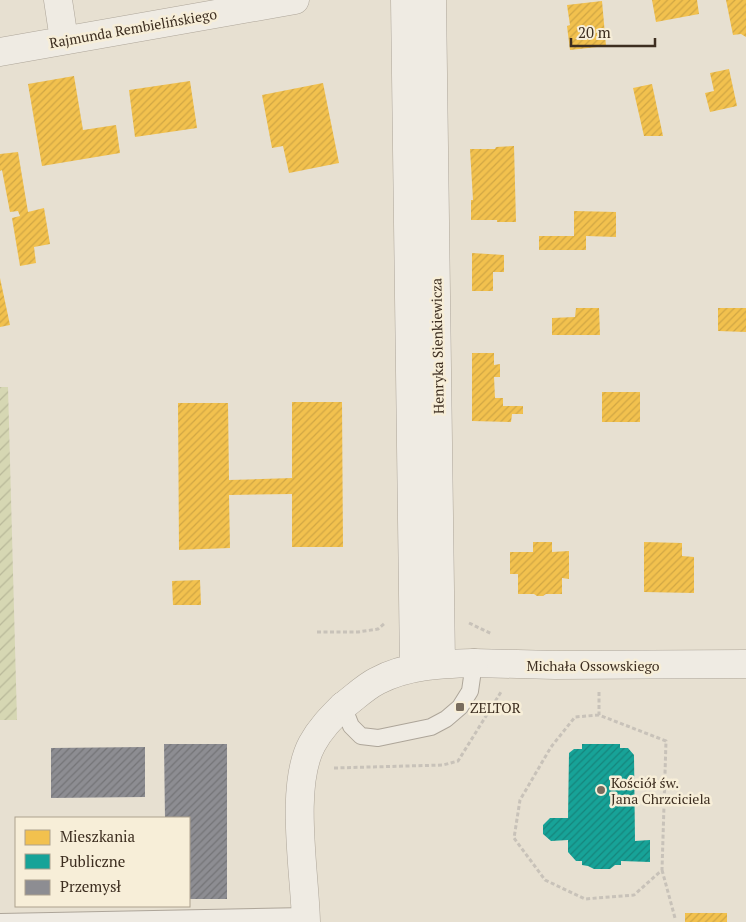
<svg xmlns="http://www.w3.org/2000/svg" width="746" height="922" font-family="'PT Serif',serif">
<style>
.garden{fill:url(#garden-furrows)}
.homes{fill:url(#homes-hatch)}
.public{fill:url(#public-hatch)}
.industry{fill:url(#industry-hatch)}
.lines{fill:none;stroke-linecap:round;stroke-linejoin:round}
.service-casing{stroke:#ada599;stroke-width:18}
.minor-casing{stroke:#ada599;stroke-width:29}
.tertiary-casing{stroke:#ada599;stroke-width:29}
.path{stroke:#c8c2b9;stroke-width:3;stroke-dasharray:4 2.5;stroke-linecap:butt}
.service{stroke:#efebe3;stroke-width:16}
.minor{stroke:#efebe3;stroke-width:28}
.tertiary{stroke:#efebe3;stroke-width:28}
.poi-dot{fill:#786c5e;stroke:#f7eed8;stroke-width:2}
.labels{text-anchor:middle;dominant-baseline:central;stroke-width:5;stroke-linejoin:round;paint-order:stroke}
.street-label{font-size:14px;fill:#3d2e20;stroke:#f7eed8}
.poi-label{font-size:14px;fill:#3d2e20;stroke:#f7eed8;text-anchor:start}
</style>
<defs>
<pattern id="garden-furrows" width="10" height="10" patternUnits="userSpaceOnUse" patternTransform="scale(1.25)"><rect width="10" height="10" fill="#d6d7b3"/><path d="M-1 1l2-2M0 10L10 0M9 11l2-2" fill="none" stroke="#b9b99a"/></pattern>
<pattern id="homes-hatch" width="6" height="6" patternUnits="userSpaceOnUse" patternTransform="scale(1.25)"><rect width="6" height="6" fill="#f2c14e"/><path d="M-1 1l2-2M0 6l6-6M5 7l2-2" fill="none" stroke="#d0a644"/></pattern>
<pattern id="public-hatch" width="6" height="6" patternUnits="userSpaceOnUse" patternTransform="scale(1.25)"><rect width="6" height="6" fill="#17a398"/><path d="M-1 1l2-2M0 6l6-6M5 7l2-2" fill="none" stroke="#16857c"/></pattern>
<pattern id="industry-hatch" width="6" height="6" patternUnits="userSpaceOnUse" patternTransform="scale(1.25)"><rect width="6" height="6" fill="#8d8d92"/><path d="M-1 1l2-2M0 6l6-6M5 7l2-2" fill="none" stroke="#747477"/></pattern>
</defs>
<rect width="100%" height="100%" fill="#e7e0d1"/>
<!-- garden -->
<path class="garden" d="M 0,387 L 8,387 L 17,720 L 0,720 Z"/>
<!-- homes -->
<path class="homes" d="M 652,0 L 697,0 L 699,14 L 656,22 Z
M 726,0 L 746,0 L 746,37 L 741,34 L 733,35 Z
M 602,1 L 606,46 L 570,50 L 567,26 L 570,25 L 567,5 Z
M 729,69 L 737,106 L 710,112 L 705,93 L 714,91 L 710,73 Z
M 74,76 L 83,130 L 116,125 L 120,153 L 42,166 L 28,84 Z
M 190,81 L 197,128 L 135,137 L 129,90 Z
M 323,83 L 339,163 L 289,173 L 283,146 L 272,148 L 262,95 Z
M 652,84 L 663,136 L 644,136 L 633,88 Z
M 514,146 L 516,222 L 497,222 L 497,220 L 471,220 L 471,200 L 473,200 L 470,149 L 495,149 L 496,147 Z
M 18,152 L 28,212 L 44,208 L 50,244 L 34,247 L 36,263 L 20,266 L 12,218 L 20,216 L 18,211 L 10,212 L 2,170 L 0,171 L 0,154 Z
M 574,211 L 616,212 L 616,237 L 586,236 L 586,250 L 539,250 L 539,236 L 574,236 Z
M 472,253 L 504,255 L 504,272 L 493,272 L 493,291 L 472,291 Z
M 0,278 L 10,325 L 0,327 Z
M 576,308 L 599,308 L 600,335 L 552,335 L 552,318 L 575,317 Z
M 718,308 L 746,308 L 746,332 L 718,331 Z
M 472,353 L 494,353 L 494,365 L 500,364 L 500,377 L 494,377 L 495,398 L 503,398 L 503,406 L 523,406 L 523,414 L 512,414 L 511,422 L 472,421 Z
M 602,392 L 640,392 L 640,422 L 602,422 Z
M 292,402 L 342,402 L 343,547 L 292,547 L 292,494 L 229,495 L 230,548 L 179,550 L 178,403 L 228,403 L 229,480 L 292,478 Z
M 533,542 L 552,542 L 552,552 L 569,551 L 569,579 L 562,578 L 562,594 L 546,594 L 543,596 L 537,596 L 534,594 L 518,594 L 518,574 L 510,574 L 510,552 L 533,552 Z
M 644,542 L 682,543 L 682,556 L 694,557 L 694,593 L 644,592 Z
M 200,580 L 201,605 L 173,605 L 172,581 Z
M 685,913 L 727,913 L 727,922 L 685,922 Z"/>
<!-- public -->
<path class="public" d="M 582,744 L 620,744 L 620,748 L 628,748 L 634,755 L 635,841 L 650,840 L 650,862 L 621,861 L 621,865 L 615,865 L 610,869 L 594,869 L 588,866 L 582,865 L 582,861 L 576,861 L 568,852 L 568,840 L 551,841 L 543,834 L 543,825 L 550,818 L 568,818 L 569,753 L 574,749 L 582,749 Z"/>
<!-- industry -->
<path class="industry" d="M 164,744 L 227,744 L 227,899 L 189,899 L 189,818 L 165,818 Z
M 145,747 L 145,797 L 51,798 L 51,748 Z"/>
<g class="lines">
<defs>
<path id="service" d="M 343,706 L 351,726 L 361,736 L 378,738 L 431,727 L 446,719 L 460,707 L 470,691 L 474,663
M 0,922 L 306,916"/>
<path id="minor" d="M 58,0 L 64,40
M 0,52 L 295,0
M 474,663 L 555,665 L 746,664
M 306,922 C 305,874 289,786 312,744 C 320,729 331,718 343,706"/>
<path id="tertiary" d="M 405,0 L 414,668
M 432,0 L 441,664
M 343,706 C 354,698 365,687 377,681 C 407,665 441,664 474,663"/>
</defs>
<!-- service casing -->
<use href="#service" class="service-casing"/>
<!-- minor casing -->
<use href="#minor" class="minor-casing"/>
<!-- tertiary casing -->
<use href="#tertiary" class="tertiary-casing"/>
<!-- path -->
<path class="path" d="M 469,623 L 492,634
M 317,632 L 358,632 L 378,629 L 385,623
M 599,692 L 599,715 L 666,741 L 662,870 L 634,895 L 585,899 L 545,880 L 514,838 L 520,800 L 551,747 L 575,717 L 599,715
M 334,768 L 443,765 L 458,761 L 501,692
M 662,870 L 675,918"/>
<!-- service -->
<use href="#service" class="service"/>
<!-- minor -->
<use href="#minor" class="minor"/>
<!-- tertiary -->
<use href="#tertiary" class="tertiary"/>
</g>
<!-- markers -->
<g class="poi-dot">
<rect x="455" y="702" width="10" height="10" rx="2.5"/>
<circle cx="601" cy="790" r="5"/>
</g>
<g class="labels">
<!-- street labels -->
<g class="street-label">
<text transform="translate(133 28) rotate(-10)">Rajmunda Rembielińskiego</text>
<text transform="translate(437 346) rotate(-91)">Henryka Sienkiewicza</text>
<text x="593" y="665">Michała Ossowskiego</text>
</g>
<!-- poi labels -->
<g class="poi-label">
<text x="470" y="707">ZELTOR</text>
<text x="611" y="782">Kościół św.<tspan x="611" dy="16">Jana Chrzciciela</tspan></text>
</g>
</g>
<!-- legend -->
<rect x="15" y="817" width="175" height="90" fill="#f7eed8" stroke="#ada18e"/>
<rect x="25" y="830" width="25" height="15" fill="#f2c14e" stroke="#ada18e"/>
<text x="60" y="842" font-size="15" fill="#3d2e20">Mieszkania</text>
<rect x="25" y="854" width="25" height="15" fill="#17a398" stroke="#ada18e"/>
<text x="60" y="867" font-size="15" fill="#3d2e20">Publiczne</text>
<rect x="25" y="880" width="25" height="15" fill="#8d8d92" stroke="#ada18e"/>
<text x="60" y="892" font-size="15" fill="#3d2e20">Przemysł</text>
<!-- scale -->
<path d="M571 38v8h84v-8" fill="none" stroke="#3d2e20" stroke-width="2.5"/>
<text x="578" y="38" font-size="15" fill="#3d2e20" stroke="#f7eed8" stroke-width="4" paint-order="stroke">20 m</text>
</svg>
